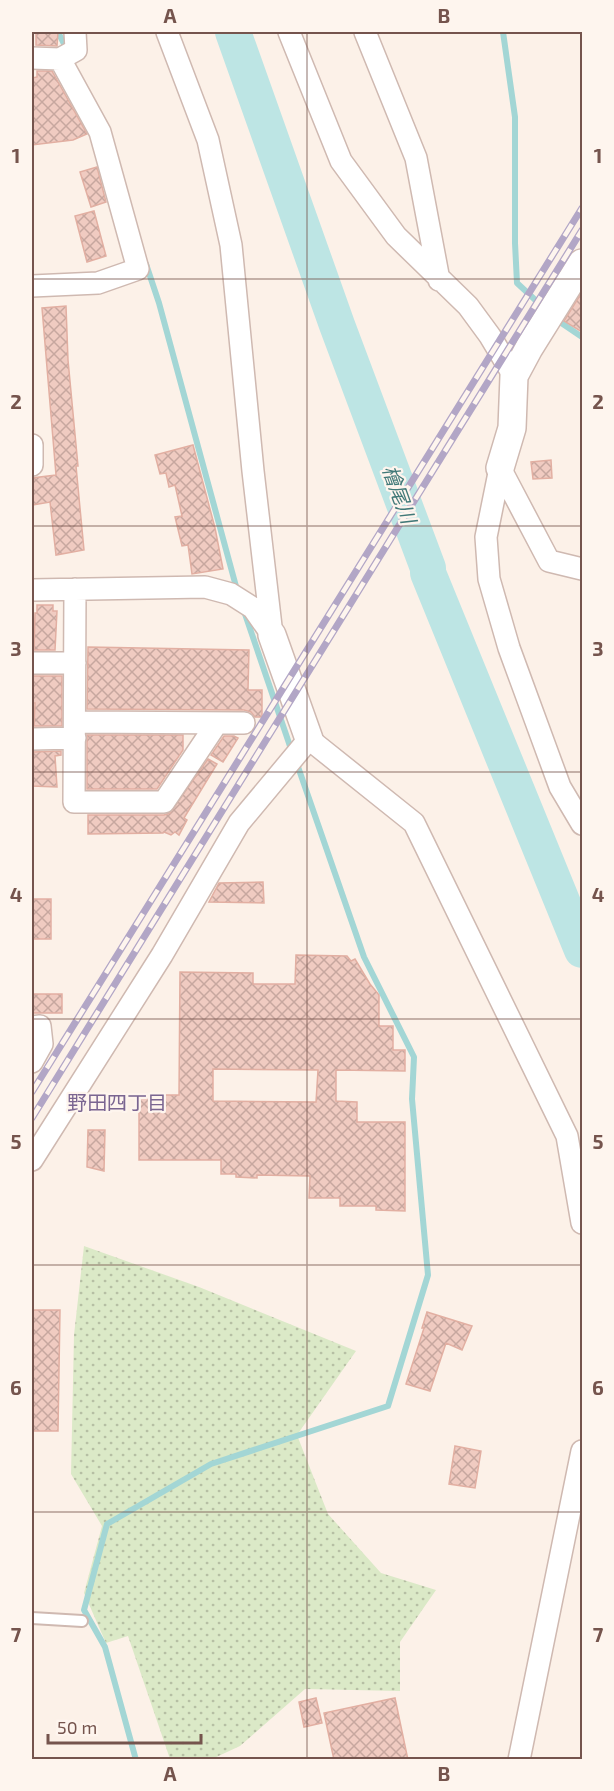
<svg xmlns="http://www.w3.org/2000/svg" width="614" height="1791" font-family="'Exo 2','Noto Sans JP',sans-serif">
<style>
.garden{fill:url(#garden-dots)}
.lines{fill:none;stroke-linecap:round;stroke-linejoin:round}
.stream{stroke:#a3d6d5;stroke-width:6}
.river{stroke:#bde5e4;stroke-width:36}
.building{fill:url(#building-cross-hatch);stroke:#e2afa2;stroke-width:1.5;fill-rule:evenodd}
.service-casing{stroke:#cfb9b1;stroke-width:14}
.minor-casing{stroke:#cfb9b1;stroke-width:24}
.tertiary-casing{stroke:#cfb9b1;stroke-width:30}
.service{stroke:#fff;stroke-width:10}
.minor{stroke:#fff;stroke-width:21}
.tertiary{stroke:#fff;stroke-width:27}
.rail-casing{stroke:#b2a6c6;stroke-width:7}
.rail{stroke:#fef5ee;stroke-width:4.5;stroke-dasharray:14;stroke-linecap:butt}
.grid{fill:none;stroke:#75544d;stroke-width:1.5;stroke-opacity:0.55}
.labels{text-anchor:middle;dominant-baseline:central;stroke-width:4.5;stroke-linejoin:round;paint-order:stroke}
.water-label{font-size:20px;font-style:italic;fill:#417978;stroke:#fef5ee}
.neighbourhood-label{font-size:20px;fill:#7a6591;stroke:#fef5ee}
.neatline{fill:none;stroke:#75544d;stroke-width:2}
.grid-label{font-size:20px;text-anchor:middle;font-weight:bold;fill:#75544d}
</style>
<defs>
<pattern id="garden-dots" width="8" height="8" patternUnits="userSpaceOnUse" patternTransform="scale(1.5)"><rect width="8" height="8" fill="#dbe9c7"/><path d="M2 2h.1M6 6h.1" fill="none" stroke="#b6bfa4" stroke-width="1.8" stroke-linecap="round"/></pattern>
<pattern id="building-cross-hatch" width="8" height="8" patternUnits="userSpaceOnUse" patternTransform="scale(1.5)"><rect width="8" height="8" fill="#f0cbc1"/><path d="M0 0l8 8M0 8l8-8" fill="none" stroke="#c7a79f"/></pattern>
</defs>
<rect width="100%" height="100%" fill="#fcf1e8"/>
<!-- garden -->
<path class="garden" d="M 84,1246 L 199,1287 L 356,1351 L 297,1435 L 328,1514 L 381,1573 L 436,1590 L 400,1642 L 400,1691 L 305,1689 L 240,1746 L 212,1759 L 170,1759 L 128,1636 L 106,1643 L 84,1593 L 102,1526 L 71,1474 L 74,1335 Z"/>
<g class="lines">
<!-- stream -->
<path class="stream" d="M 58,32 L 67,50
M 503,32 L 515,117 L 515,243 L 517,283 L 545,309
M 146,264 L 159,303 L 237,590
M 554,318 L 582,337
M 243,608 L 292,752
M 136,1760 L 105,1647 L 84,1610 L 107,1524 L 211,1464 L 388,1406 L 428,1275 L 412,1099 L 414,1057 L 364,957 L 296,761"/>
<!-- river -->
<path class="river" d="M 233,32 L 337,325 L 428,568 L 428,573 L 582,950"/>
</g>
<!-- building -->
<path class="building" d="M 36,32 L 58,32 L 57,46 L 36,45 Z
M 37,71 L 52,71 L 87,134 L 73,140 L 32,145 L 32,78 L 37,77 Z
M 97,167 L 106,202 L 91,207 L 80,172 Z
M 94,211 L 106,256 L 87,262 L 75,216 Z
M 582,292 L 582,332 L 564,321 Z
M 66,306 L 68,360 L 78,466 L 76,466 L 84,550 L 56,555 L 50,502 L 32,505 L 32,478 L 56,475 L 42,308 Z
M 193,445 L 215,528 L 223,569 L 192,574 L 188,545 L 182,546 L 175,517 L 182,516 L 175,485 L 169,487 L 166,473 L 160,474 L 155,455 Z
M 551,460 L 552,478 L 533,479 L 531,462 Z
M 37,605 L 53,605 L 53,611 L 57,611 L 55,650 L 34,650 L 35,613 L 37,613 Z
M 88,647 L 249,650 L 248,690 L 262,690 L 262,717 L 255,717 L 251,712 L 244,710 L 87,709 Z
M 32,676 L 62,676 L 62,726 L 34,726 L 35,703 L 32,703 Z
M 87,735 L 183,735 L 183,750 L 157,789 L 87,789 Z
M 224,736 L 234,736 L 238,738 L 223,762 L 211,755 Z
M 61,751 L 61,755 L 55,756 L 57,787 L 32,786 L 32,754 L 33,752 Z
M 208,759 L 217,764 L 184,818 L 187,820 L 179,835 L 175,832 L 171,835 L 164,832 L 163,833 L 88,834 L 88,815 L 164,815 L 170,813 Z
M 263,882 L 264,903 L 209,902 L 219,883 Z
M 32,899 L 51,899 L 51,939 L 32,939 Z
M 296,955 L 347,956 L 351,961 L 355,959 L 370,984 L 379,995 L 379,1026 L 393,1026 L 393,1050 L 405,1050 L 405,1071 L 336,1070 L 336,1101 L 357,1102 L 357,1122 L 405,1122 L 405,1211 L 376,1210 L 376,1206 L 340,1206 L 340,1198 L 309,1198 L 310,1176 L 257,1175 L 257,1178 L 236,1177 L 236,1174 L 221,1174 L 221,1160 L 139,1160 L 139,1095 L 179,1095 L 180,972 L 253,973 L 253,984 L 295,984 ZM 213,1069 L 318,1070 L 316,1102 L 213,1101 Z
M 32,994 L 62,994 L 62,1013 L 32,1013 Z
M 88,1130 L 105,1130 L 104,1171 L 87,1167 Z
M 32,1310 L 60,1310 L 58,1431 L 32,1431 Z
M 427,1312 L 472,1326 L 462,1350 L 446,1343 L 430,1391 L 406,1384 L 424,1328 L 422,1328 Z
M 455,1446 L 481,1451 L 475,1488 L 449,1484 Z
M 316,1698 L 322,1723 L 304,1727 L 299,1702 Z
M 395,1698 L 408,1760 L 334,1760 L 324,1713 Z"/>
<g class="lines">
<defs>
<path id="service" d="M 32,1618 L 82,1621"/>
<path id="minor" d="M 167,32 L 208,140 L 231,245 L 253,471 L 272,635
M 289,32 L 341,161 L 396,236 L 468,306 L 490,336 L 514,376
M 365,32 L 416,158 L 439,280
M 32,58 L 60,59 L 76,50 L 75,32
M 32,286 L 98,283 L 138,269 L 100,132 L 60,59
M 32,445 L 32,465
M 500,468 L 486,537 L 489,579 L 509,648 L 560,787 L 582,824
M 500,468 L 549,561 L 582,569
M 75,589 L 74,802 L 164,802 L 217,723
M 32,590 L 205,587 L 231,594 L 253,608 L 270,632
M 32,663 L 75,663
M 75,722 L 244,723
M 32,739 L 75,738
M 32,1027 L 40,1026 L 42,1044 L 32,1062
M 32,1160 L 162,955 L 239,823 L 309,739 L 414,823 L 567,1136 L 582,1223
M 519,1760 L 582,1451"/>
<path id="tertiary" d="M 500,468 L 512,428 L 514,376 L 529,348 L 582,263
M 272,635 L 309,739"/>
</defs>
<!-- service casing -->
<use href="#service" class="service-casing"/>
<!-- minor casing -->
<use href="#minor" class="minor-casing"/>
<!-- tertiary casing -->
<use href="#tertiary" class="tertiary-casing"/>
<!-- service -->
<use href="#service" class="service"/>
<!-- minor -->
<use href="#minor" class="minor"/>
<!-- tertiary -->
<use href="#tertiary" class="tertiary"/>
<defs>
<path id="rail" d="M 32,1092 L 582,208
M 32,1118 L 582,230"/>
</defs>
<!-- rail casing -->
<use href="#rail" class="rail-casing"/>
<!-- rail -->
<use href="#rail" class="rail"/>
</g>
<!-- grid -->
<path class="grid" d="M 307,32 L 307,1760M 32,279 L 582,279M 32,526 L 582,526M 32,772 L 582,772M 32,1019 L 582,1019M 32,1265 L 582,1265M 32,1512 L 582,1512"/>
<g class="labels">
<!-- water labels -->
<g class="water-label">
<text transform="translate(400 494) rotate(70)">檜尾川</text>
</g>
<!-- neighbourhood labels -->
<g class="neighbourhood-label">
<text x="117" y="1102">野田四丁目</text>
</g>
</g>
<!-- border -->
<rect width="614" height="1791" fill="none" stroke="#fef5ee" stroke-width="66"/>
<!-- scale -->
<path d="M48 1734v9h153v-9" fill="none" stroke="#75544d" stroke-width="3"/>
<text x="57" y="1734" font-size="18" fill="#75544d" stroke="#fef5ee" stroke-width="4.5" paint-order="stroke">50 m</text>
<rect x="33" y="33" width="548" height="1725" class="neatline"/>
<g class="grid-label">
<text x="170" y="23">A</text>
<text x="444" y="23">B</text>
<text x="16" y="163">1</text>
<text x="598" y="163">1</text>
<text x="16" y="409">2</text>
<text x="598" y="409">2</text>
<text x="16" y="656">3</text>
<text x="598" y="656">3</text>
<text x="16" y="902">4</text>
<text x="598" y="902">4</text>
<text x="16" y="1149">5</text>
<text x="598" y="1149">5</text>
<text x="16" y="1395">6</text>
<text x="598" y="1395">6</text>
<text x="16" y="1642">7</text>
<text x="598" y="1642">7</text>
<text x="170" y="1781">A</text>
<text x="444" y="1781">B</text>
</g>
</svg>
